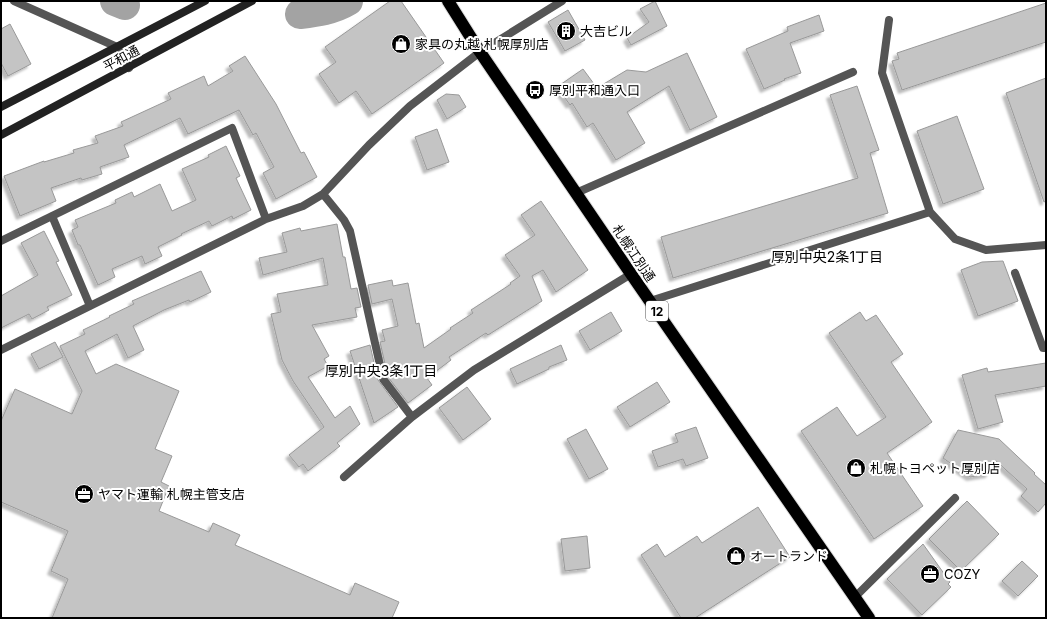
<svg xmlns="http://www.w3.org/2000/svg" width="1047" height="619" font-family="Inter,'Noto Sans JP',sans-serif">
<style>
.lines{fill:none;stroke-linecap:round;stroke-linejoin:round}
.river{stroke:#a3a3a3;stroke-width:30}
.building{fill:#c4c4c4;stroke:#999;filter:url(#shadow)}
.highway-casing{stroke:#dbdbdb;stroke-width:14}
.lane{stroke:#555;stroke-width:8}
.street{stroke:#555;stroke-width:8}
.secondary{stroke:#222;stroke-width:8}
.highway{stroke:#000;stroke-width:12}
.labels{text-anchor:middle;dominant-baseline:central;stroke-width:4;stroke-linejoin:round;paint-order:stroke}
.shield{fill:#fff;stroke:#4c4c4c;stroke-width:1}
.shield-label{font-size:12px;font-weight:bold;fill:#000}
.poi-label{font-size:13px;fill:#000;stroke:#fff;text-anchor:start}
.street-label{font-size:13px;fill:#000;stroke:#fff}
.neighbourhood-label{font-size:14px;fill:#000;stroke:#fff}
</style>
<defs>
<filter id="shadow"><feDropShadow dx="-3.5" dy="3.5" stdDeviation="1" flood-color="#0004"/></filter>
</defs>
<rect width="100%" height="100%" fill="#fff"/>
<g class="lines">
<!-- river -->
<path class="river" d="M 115,1 L 125,5
M 300,14 C 317,12 333,10 348,1"/>
</g>
<!-- building -->
<path class="building" d="M 390,1 L 401,1 L 444,63 L 372,114 L 356,91 L 339,103 L 319,74 L 336,62 L 325,47 Z
M 655,1 L 667,26 L 631,45 L 627,38 L 649,22 L 640,9 Z
M 1046,3 L 1046,42 L 902,90 L 892,61 L 899,59 L 897,53 Z
M 568,10 L 585,40 L 565,51 L 548,22 Z
M 819,15 L 824,31 L 790,43 L 801,73 L 784,79 L 785,80 L 764,89 L 746,49 L 788,31 L 787,27 Z
M 10,24 L 31,64 L 8,76 L 1,63 L 1,29 Z
M 687,53 L 717,117 L 690,130 L 669,86 L 627,112 L 645,143 L 616,160 L 593,123 L 587,127 L 572,103 L 570,105 L 557,87 L 583,69 L 597,88 L 627,70 L 646,72 Z
M 245,56 L 276,104 L 301,153 L 304,152 L 317,177 L 276,199 L 263,173 L 274,167 L 256,133 L 253,135 L 239,110 L 188,134 L 180,118 L 124,145 L 129,157 L 100,167 L 102,174 L 82,180 L 81,178 L 51,188 L 56,201 L 20,216 L 4,176 L 44,161 L 44,162 L 74,153 L 73,150 L 98,143 L 95,136 L 123,126 L 121,122 L 171,99 L 168,93 L 204,76 L 208,86 L 233,71 L 229,66 Z
M 1046,78 L 1046,201 L 1044,202 L 1006,93 Z
M 857,86 L 879,150 L 870,153 L 888,213 L 673,278 L 661,237 L 858,178 L 830,95 Z
M 446,94 L 459,95 L 466,107 L 447,119 L 437,100 Z
M 957,116 L 984,189 L 943,204 L 917,131 Z
M 437,129 L 449,162 L 427,170 L 415,137 Z
M 226,146 L 240,176 L 236,178 L 251,210 L 233,219 L 232,216 L 212,226 L 209,221 L 181,234 L 182,235 L 158,247 L 162,256 L 145,264 L 142,256 L 112,269 L 115,277 L 98,285 L 80,245 L 78,245 L 72,230 L 78,227 L 75,220 L 116,203 L 115,200 L 132,192 L 134,197 L 160,184 L 172,211 L 196,200 L 182,169 L 209,157 L 208,155 Z
M 541,201 L 588,270 L 556,292 L 543,270 L 532,276 L 542,301 L 488,335 L 486,333 L 449,357 L 451,360 L 427,378 L 432,385 L 408,403 L 388,377 L 380,342 L 385,341 L 382,330 L 398,326 L 392,299 L 372,304 L 368,285 L 392,280 L 393,286 L 408,283 L 416,324 L 419,323 L 424,348 L 451,329 L 450,328 L 473,313 L 471,310 L 511,284 L 510,283 L 520,276 L 505,255 L 535,235 L 521,215 Z
M 337,224 L 343,257 L 345,257 L 351,289 L 357,288 L 361,307 L 355,308 L 357,317 L 312,325 L 329,356 L 324,359 L 328,366 L 308,377 L 335,418 L 350,406 L 360,424 L 337,443 L 340,446 L 308,471 L 303,464 L 299,467 L 289,455 L 324,427 L 293,381 L 282,360 L 271,314 L 281,312 L 277,294 L 328,285 L 323,258 L 263,275 L 259,258 L 287,252 L 282,233 L 300,228 L 301,231 Z
M 44,231 L 59,261 L 56,262 L 72,295 L 47,307 L 49,310 L 32,319 L 29,314 L 1,328 L 1,296 L 38,275 L 21,243 Z
M 1003,261 L 1018,301 L 978,316 L 961,270 L 982,262 Z
M 201,271 L 211,292 L 190,302 L 189,300 L 164,310 L 133,326 L 144,350 L 128,358 L 117,334 L 85,351 L 96,374 L 116,364 L 179,391 L 155,449 L 172,456 L 161,482 L 169,486 L 159,511 L 209,532 L 213,523 L 240,535 L 235,545 L 350,595 L 355,583 L 399,602 L 392,618 L 52,618 L 68,579 L 51,571 L 68,531 L 1,502 L 1,421 L 15,389 L 72,414 L 82,391 L 60,346 L 85,334 L 83,330 L 110,317 L 109,316 L 134,304 L 132,301 Z
M 611,312 L 622,331 L 590,350 L 579,331 Z
M 860,312 L 866,321 L 876,315 L 903,354 L 891,362 L 932,422 L 887,453 L 923,506 L 874,539 L 801,431 L 837,407 L 857,436 L 886,417 L 829,333 Z
M 55,342 L 63,357 L 39,369 L 31,354 Z
M 370,345 L 378,380 L 398,407 L 374,423 L 350,351 Z
M 561,345 L 567,360 L 549,367 L 549,369 L 517,384 L 510,369 Z
M 1046,363 L 1046,386 L 995,395 L 1003,422 L 978,429 L 962,375 L 987,368 L 988,372 Z
M 657,382 L 670,402 L 630,427 L 617,407 Z
M 467,387 L 491,419 L 463,440 L 439,408 Z
M 696,427 L 708,458 L 686,466 L 683,459 L 658,467 L 652,451 L 678,442 L 675,434 Z
M 586,429 L 608,469 L 589,479 L 567,439 Z
M 958,430 L 999,439 L 1035,473 L 1034,474 L 1046,485 L 1046,503 L 1038,512 L 1021,496 L 1027,489 L 995,460 L 989,474 L 970,477 L 943,458 Z
M 967,501 L 999,534 L 961,571 L 929,539 Z
M 758,507 L 790,557 L 695,618 L 681,618 L 641,555 L 657,544 L 665,557 L 697,536 L 702,543 Z
M 587,536 L 590,568 L 565,571 L 561,539 Z
M 923,544 L 950,582 L 948,584 L 951,587 L 922,615 L 887,579 Z
M 1022,561 L 1038,576 L 1018,596 L 1002,581 Z"/>
<g class="lines">
<defs>
<path id="highway" d="M 448,1 L 480,52 L 631,274 L 869,618"/>
</defs>
<!-- highway casing -->
<use href="#highway" class="highway-casing"/>
<!-- lane -->
<path class="lane" d="M 889,20 L 882,73 L 930,212
M 576,193 L 853,72
M 650,301 L 930,212 L 955,239 L 986,250 L 1046,245"/>
<!-- street -->
<path class="street" d="M 14,1 L 117,47 L 129,68
M 323,194 L 344,220 L 350,231 L 383,379 L 412,417
M 52,216 L 90,306
M 1,241 L 232,128 L 266,219
M 1015,273 L 1043,348 L 1046,348
M 1,350 L 266,219 L 303,206 L 323,194 L 369,145 L 410,106 L 480,52 L 562,1
M 344,477 L 412,417 L 474,370 L 631,274
M 855,597 L 955,498"/>
<!-- secondary -->
<path class="secondary" d="M 1,107 L 205,1
M 1,135 L 252,1"/>
<!-- highway -->
<use href="#highway" class="highway"/>
</g>
<!-- icons -->
<defs>
<symbol id="building-disc" viewBox="-11 -11 22 22"><circle r="9.5" fill="#000" stroke="#fff"/><path d="M-4-6H4V6H1V3H-1V6H-4ZM-2.5-4.3h1.7v1.8h-1.7ZM.8-4.3h1.7v1.8H.8ZM-2.5-1h1.7V.8h-1.7ZM.8-1h1.7V.8H.8Z" fill="#fff"/></symbol>
<symbol id="shop-disc" viewBox="-11 -11 22 22"><circle r="9.5" fill="#000" stroke="#fff"/><path d="M-5-2.5h2.3a2.7 3.5 0 0 1 5.4 0H5L5.5 6h-11ZM-1.5-2.5h3a1.5 2.3 0 0 0-3 0Z" fill="#fff"/></symbol>
<symbol id="bus-disc" viewBox="-11 -11 22 22"><circle r="9.5" fill="#000" stroke="#fff"/><path d="M-5-6H5V4H4V6H2V4H-2V6H-4V4H-5ZM-3.5-4V0h7V-4ZM-3.5 1.2v1.5H-2V1.2ZM2 1.2v1.5H3.5V1.2Z" fill="#fff"/></symbol>
<symbol id="office-disc" viewBox="-11 -11 22 22"><circle r="9.5" fill="#000" stroke="#fff"/><path d="M-6-3h4V-5.5h4V-3h4V5H-6ZM-1-4.5V-3h2v-1.5ZM-6 0V1H6V0Z" fill="#fff"/></symbol>
</defs>
<g fill-rule="evenodd">
<use href="#building-disc" x="555" y="20" width="22" height="22"/>
<use href="#shop-disc" x="390" y="33" width="22" height="22"/>
<use href="#bus-disc" x="524" y="79" width="22" height="22"/>
<use href="#shop-disc" x="845" y="457" width="22" height="22"/>
<use href="#office-disc" x="73" y="483" width="22" height="22"/>
<use href="#shop-disc" x="725" y="545" width="22" height="22"/>
<use href="#office-disc" x="919" y="563" width="22" height="22"/>
</g>
<g class="labels">
<!-- shield labels -->
<rect class="shield" x="646" y="301" width="22" height="20" rx="3"/>
<g class="shield-label">
<text x="657" y="311">12</text>
</g>
<!-- poi labels -->
<g class="poi-label">
<text x="580" y="31">大吉ビル</text>
<text x="415" y="44">家具の丸越 札幌厚別店</text>
<text x="549" y="90">厚別平和通入口</text>
<text x="870" y="468">札幌トヨペット厚別店</text>
<text x="98" y="494">ヤマト運輸 札幌主管支店</text>
<text x="750" y="556">オートランド</text>
<text x="944" y="574">COZY</text>
</g>
<!-- street labels -->
<g class="street-label">
<text transform="translate(121 58) rotate(-28)">平和通</text>
<text transform="translate(634 253) rotate(56)">札幌江別通</text>
</g>
<!-- neighbourhood labels -->
<g class="neighbourhood-label">
<text x="827" y="256">厚別中央2条1丁目</text>
<text x="381" y="370">厚別中央3条1丁目</text>
</g>
</g>
<!-- border -->
<rect width="1047" height="619" fill="none" stroke="#000000" stroke-width="4"/>
</svg>
